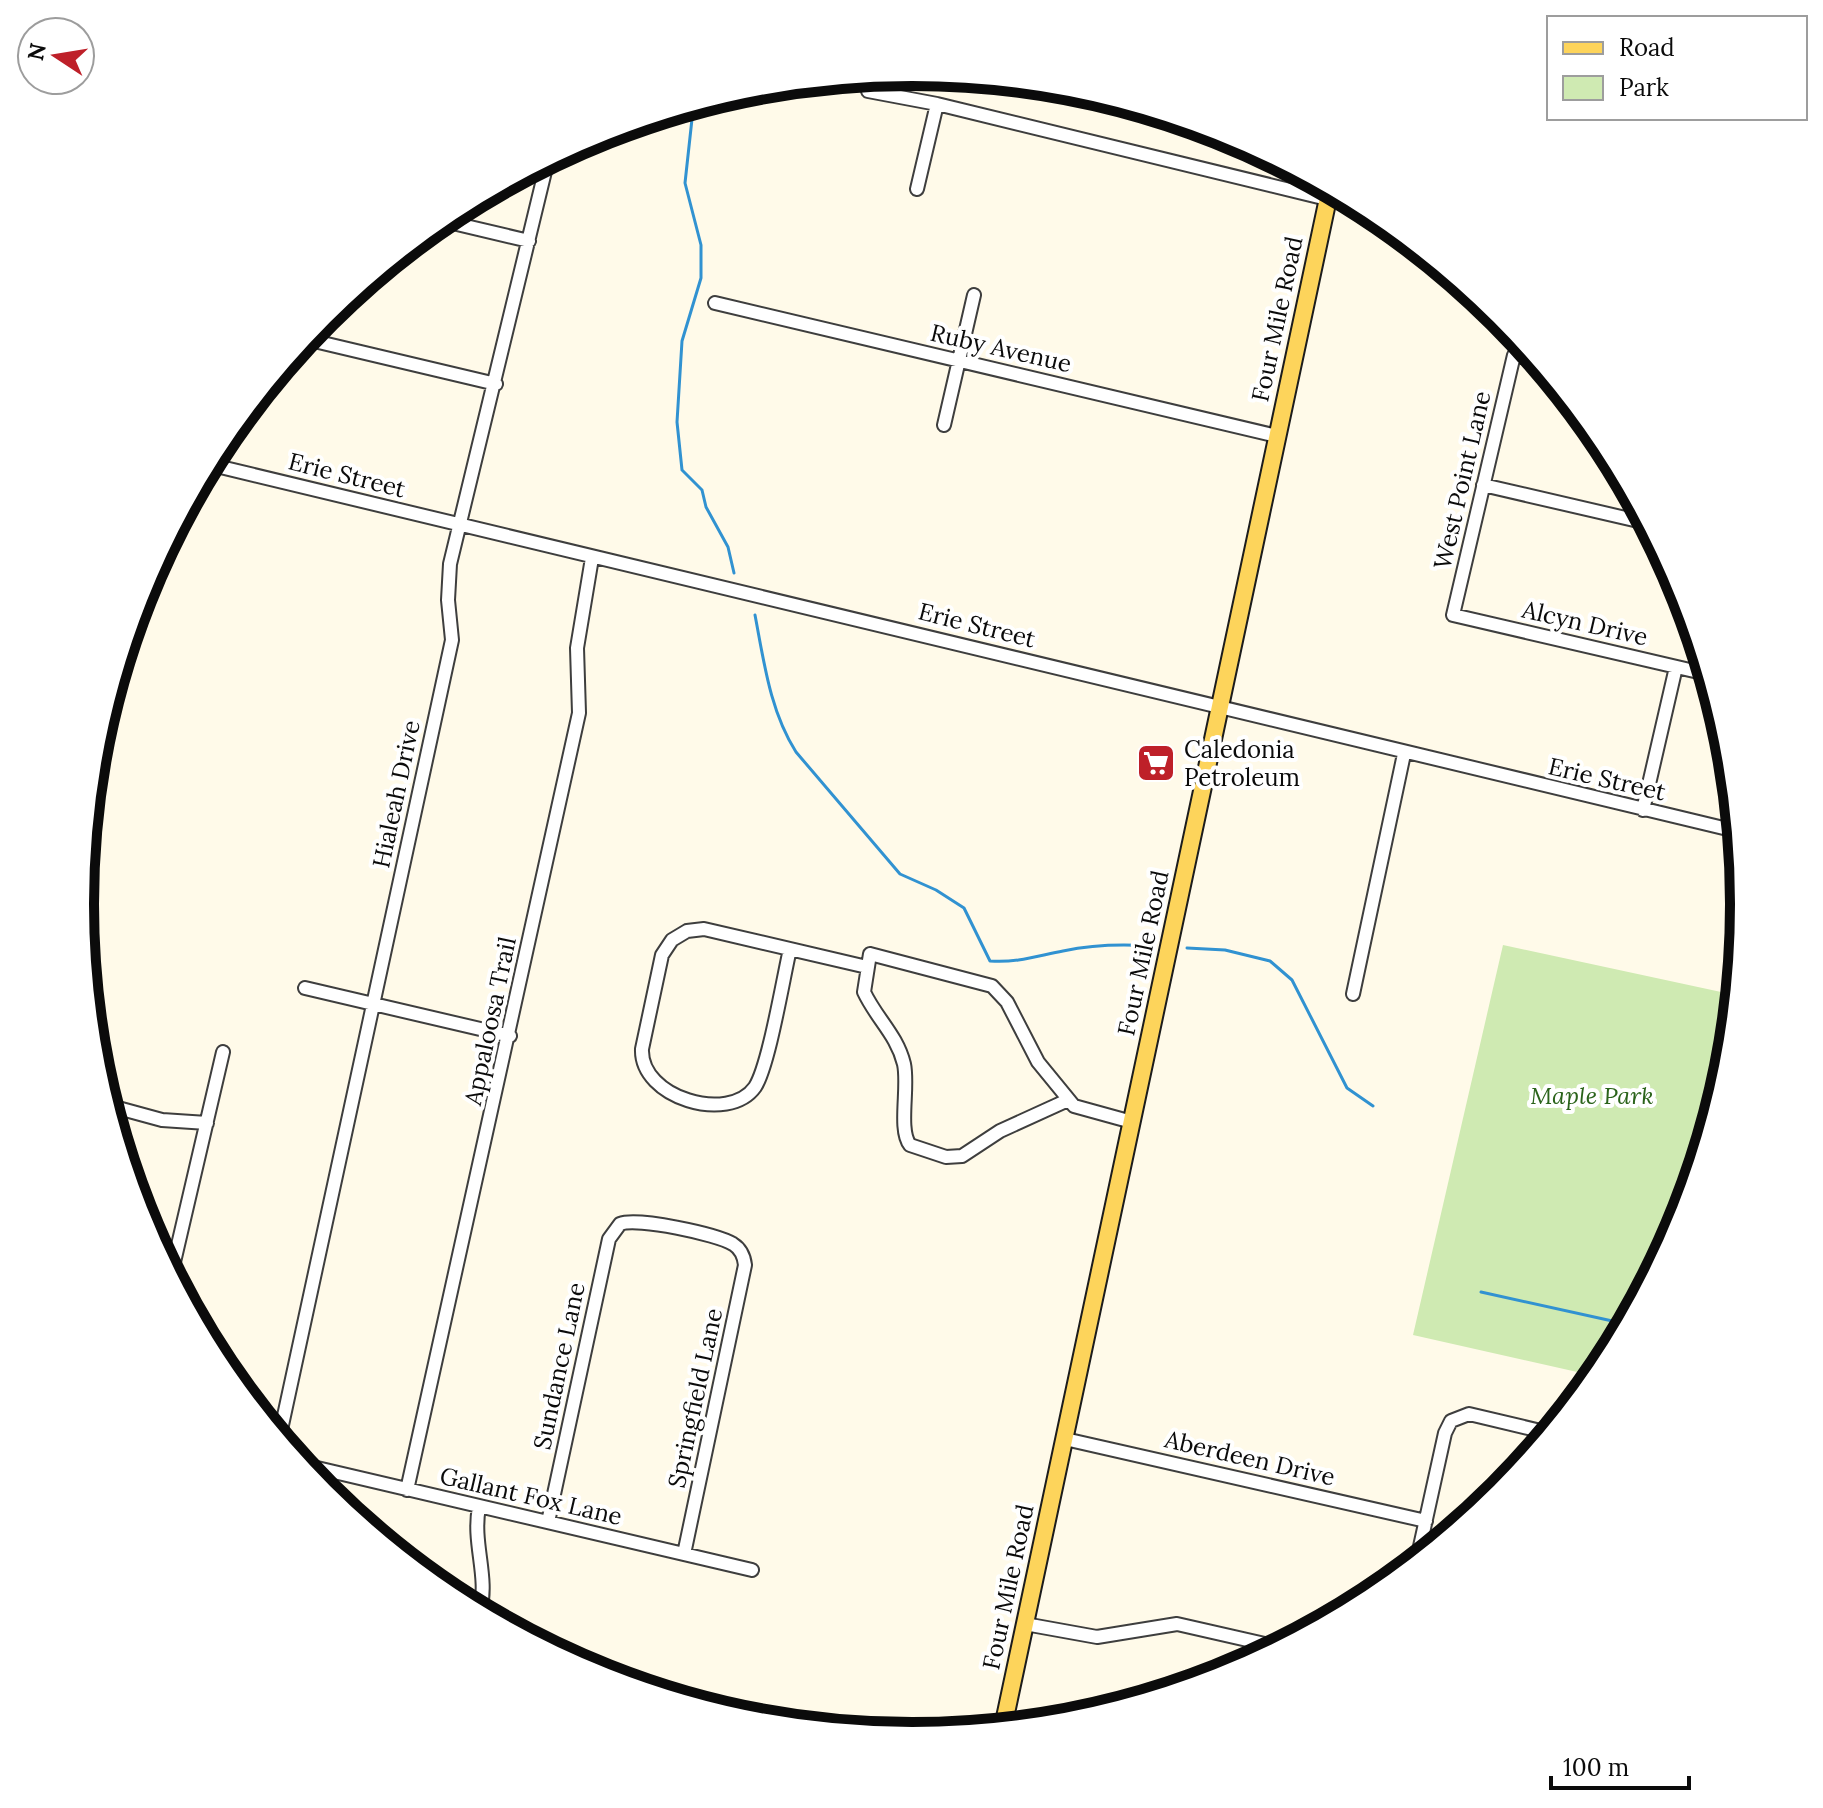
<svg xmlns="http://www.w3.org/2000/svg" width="1823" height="1808" font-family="Lora,serif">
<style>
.green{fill:#cfeab2}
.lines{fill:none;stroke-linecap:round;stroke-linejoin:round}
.stream{stroke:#3192d1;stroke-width:3}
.minor-casing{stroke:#3e3e3e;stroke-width:16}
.major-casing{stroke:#1c1c1c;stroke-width:20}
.minor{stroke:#fff;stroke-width:12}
.major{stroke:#fdd45b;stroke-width:16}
.labels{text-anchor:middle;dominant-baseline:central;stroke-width:8;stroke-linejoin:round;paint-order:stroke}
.street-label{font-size:24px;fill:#0b0b0b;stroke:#fff}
.poi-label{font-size:24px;fill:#0b0b0b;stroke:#fff;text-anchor:start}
.park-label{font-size:24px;font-style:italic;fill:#2a631a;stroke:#fff}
.rim{fill:none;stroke:#0b0b0b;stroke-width:10}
</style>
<rect width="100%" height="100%" fill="#fffae9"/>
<!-- green -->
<path class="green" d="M 1503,945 L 1735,995 L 1727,1067 L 1680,1223 L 1595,1376 L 1413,1335 Z"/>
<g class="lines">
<!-- stream -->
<path class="stream" d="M 698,103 L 692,119 L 685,183 L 701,245 L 701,278 L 682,341 L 677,422 L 682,470 L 702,490 L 706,507 L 728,547 L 734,573
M 755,615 C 764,662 770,711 796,752 L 900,874 L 936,890 L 964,908 L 990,961 C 1017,963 1037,956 1063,951 C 1092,945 1121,944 1150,946
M 1187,948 L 1225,950 L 1270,961 L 1292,980 L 1347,1088 L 1373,1106
M 1481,1292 L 1626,1324"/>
<defs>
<path id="minor" d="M 868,91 L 937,104 L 1327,199
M 917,189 L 937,104
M 440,220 L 529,241
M 715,303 L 1277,436
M 312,329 L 310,340 L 496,384
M 1536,360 L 1514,355 L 1453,615 L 1707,674
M 944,425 L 974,295
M 208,464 L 1736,831
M 1483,485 L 1647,523
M 1643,810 L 1676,667
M 790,949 C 783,979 769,1065 755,1087 C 729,1124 640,1098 642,1049 L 662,955 L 672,940 L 687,931 L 704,929 L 867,967
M 305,988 L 510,1036
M 1353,994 L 1404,754
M 1068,1100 L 1000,1131 L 962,1156 L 946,1157 L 910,1145 C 898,1130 909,1087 904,1064 C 897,1035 876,1018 864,992 L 870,954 L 992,986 L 1007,1002 L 1038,1062 L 1074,1106 L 1132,1122
M 107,1105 L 162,1120 L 207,1123
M 171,1275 L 223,1052
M 279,1439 L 452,640 L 448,600 L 450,564 L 548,159
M 1065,1439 L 1426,1521
M 300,1464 L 752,1570
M 407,1490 L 579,713 L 577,648 L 592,558
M 479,1507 C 472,1544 489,1575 480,1612
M 548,1522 L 609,1239 L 620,1224 C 637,1217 716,1234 733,1244 C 741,1249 744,1256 745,1265 L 684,1554
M 1417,1560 L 1445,1433 L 1451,1421 L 1469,1414 L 1549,1433
M 1025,1624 L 1097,1637 L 1177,1624 L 1278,1647"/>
<path id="major" d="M 1003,1727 L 1330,189"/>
</defs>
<!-- minor casing -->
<use href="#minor" class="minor-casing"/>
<!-- major casing -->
<use href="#major" class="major-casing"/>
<!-- minor -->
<use href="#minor" class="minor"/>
<!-- major -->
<use href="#major" class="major"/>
</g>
<!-- icons -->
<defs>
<symbol id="supermarket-square" viewBox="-11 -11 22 22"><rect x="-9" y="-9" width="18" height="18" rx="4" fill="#be2029" stroke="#fff"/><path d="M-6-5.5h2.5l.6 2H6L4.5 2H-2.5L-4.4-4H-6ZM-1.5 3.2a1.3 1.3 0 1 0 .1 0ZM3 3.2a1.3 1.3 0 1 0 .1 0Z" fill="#fff"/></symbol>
</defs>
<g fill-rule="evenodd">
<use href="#supermarket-square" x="1134" y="741" width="44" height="44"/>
</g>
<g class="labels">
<!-- street labels -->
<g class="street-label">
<text transform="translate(1277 319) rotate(-78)">Four Mile Road</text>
<text transform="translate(1001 348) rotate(13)">Ruby Avenue</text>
<text transform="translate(347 475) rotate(14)">Erie Street</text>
<text transform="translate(1462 480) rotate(-77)">West Point Lane</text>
<text transform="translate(1585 623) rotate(13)">Alcyn Drive</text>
<text transform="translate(977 625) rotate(14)">Erie Street</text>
<text transform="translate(1607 779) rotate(13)">Erie Street</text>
<text transform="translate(396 794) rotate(-78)">Hialeah Drive</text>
<text transform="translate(1143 953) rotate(-78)">Four Mile Road</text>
<text transform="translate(490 1021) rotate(-78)">Appaloosa Trail</text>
<text transform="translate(559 1366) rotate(-78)">Sundance Lane</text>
<text transform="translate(695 1398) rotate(-78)">Springfield Lane</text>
<text transform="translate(1250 1458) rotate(13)">Aberdeen Drive</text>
<text transform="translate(531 1496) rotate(13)">Gallant Fox Lane</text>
<text transform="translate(1008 1587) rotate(-78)">Four Mile Road</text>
</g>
<!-- poi labels -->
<g class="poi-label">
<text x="1184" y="749">Caledonia<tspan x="1184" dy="28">Petroleum</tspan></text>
</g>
<!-- park labels -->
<g class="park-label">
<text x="1592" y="1095">Maple Park</text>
</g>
</g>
<!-- crop -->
<path d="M0 0H1823V1808H0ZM94 904a818 818 0 1 1 1636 0a818 818 0 1 1-1636 0Z" fill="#fff" fill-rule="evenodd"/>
<path class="rim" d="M94 904a818 818 0 1 1 1636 0a818 818 0 1 1-1636 0Z"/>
<!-- legend -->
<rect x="1547" y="16" width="260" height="104" fill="#ffffff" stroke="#9d9d9d" stroke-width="2"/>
<rect x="1563" y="42" width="40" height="12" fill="#fdd45b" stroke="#9d9d9d" stroke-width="2"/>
<text x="1619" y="56" font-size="24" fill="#0b0b0b">Road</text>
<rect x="1563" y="76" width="40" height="24" fill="#cfeab2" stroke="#9d9d9d" stroke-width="2"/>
<text x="1619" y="96" font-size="24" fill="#0b0b0b">Park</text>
<!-- north arrow -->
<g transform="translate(56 56) rotate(282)"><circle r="38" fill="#ffffff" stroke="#9d9d9d" stroke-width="2"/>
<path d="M0-6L14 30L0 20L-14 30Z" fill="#be2029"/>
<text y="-12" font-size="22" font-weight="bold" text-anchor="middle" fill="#0b0b0b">N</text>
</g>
<!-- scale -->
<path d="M1551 1776v12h138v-12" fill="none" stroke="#0b0b0b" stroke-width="4"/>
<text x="1563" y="1776" font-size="24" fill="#0b0b0b" stroke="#ffffff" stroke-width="6" paint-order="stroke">100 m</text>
</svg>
